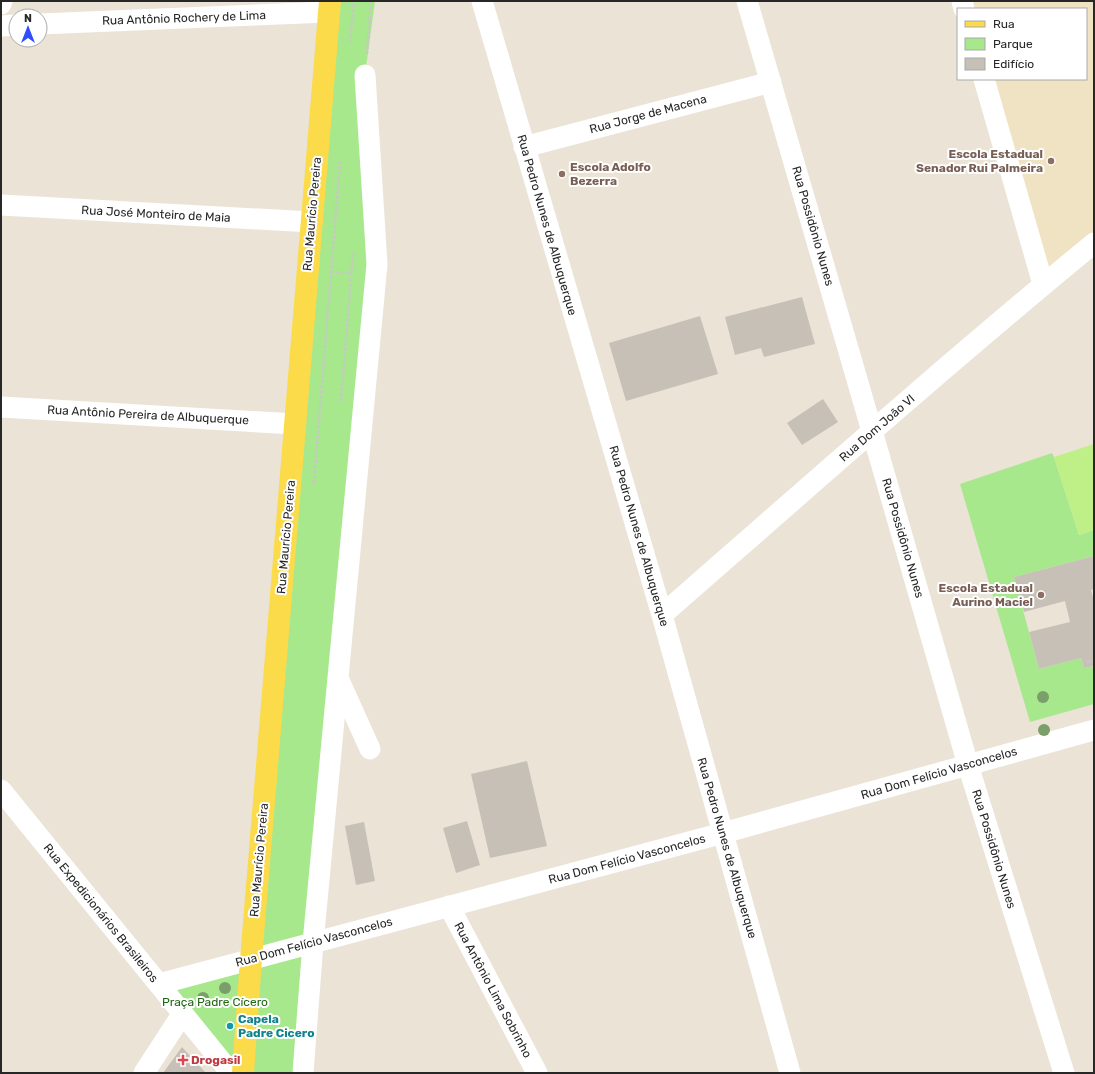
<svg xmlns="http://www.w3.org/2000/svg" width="1095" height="1074" font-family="Rubik,sans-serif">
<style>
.education{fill:#efe3c3}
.green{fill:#a8e88d}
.pitch{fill:#bff087}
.building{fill:#c6c0b7}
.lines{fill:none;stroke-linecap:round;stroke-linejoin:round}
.path{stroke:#c7c7c7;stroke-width:2.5;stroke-dasharray:3 2;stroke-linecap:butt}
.minor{stroke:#fff;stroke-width:21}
.major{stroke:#fcdb4b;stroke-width:22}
.tree{fill:#7b9f6b}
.education-dot{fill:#8d6e63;stroke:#fff;stroke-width:1.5}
.culture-dot{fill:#0f9aa8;stroke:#fff;stroke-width:1.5}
.health-dot{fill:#e0444e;stroke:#fff;stroke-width:1.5}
.labels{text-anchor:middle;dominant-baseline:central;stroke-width:4;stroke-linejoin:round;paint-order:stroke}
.street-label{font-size:12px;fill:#272727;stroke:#fff}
.education-label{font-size:12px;font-weight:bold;fill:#785e54;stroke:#fff;text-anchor:end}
.park-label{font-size:12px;fill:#206813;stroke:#fff}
.culture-label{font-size:12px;font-weight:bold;fill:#0d838f;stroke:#fff;text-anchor:start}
.health-label{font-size:12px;font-weight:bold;fill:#be3a42;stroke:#fff;text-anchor:start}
</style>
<rect width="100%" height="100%" fill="#ebe3d6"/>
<!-- education -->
<path class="education" d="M 962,1 L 1094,1 L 1094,243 L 1043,284 L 984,79 L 1086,79 L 1086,9 L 964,9 Z"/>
<!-- green -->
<path class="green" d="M 330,1 L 375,1 L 365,75 L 377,264 L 303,1073 L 231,1073 L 159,984 L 251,959 Z
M 1052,453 L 1054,457 L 1079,535 L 1094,530 L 1094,556 L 1014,577 L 1039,669 L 1081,658 L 1084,668 L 1094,666 L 1094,704 L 1030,722 L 960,484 Z"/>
<!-- pitch -->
<path class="pitch" d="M 1094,444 L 1094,530 L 1079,535 L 1054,457 Z"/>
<!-- building -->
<path class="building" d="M 802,297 L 815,344 L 764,357 L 761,348 L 735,355 L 725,317 Z
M 700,316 L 718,374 L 626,401 L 609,343 Z
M 823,399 L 838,422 L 802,445 L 787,423 Z
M 1094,556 L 1094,589 L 1091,590 L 1094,601 L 1094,666 L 1084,668 L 1081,658 L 1039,669 L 1029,632 L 1070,622 L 1065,601 L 1024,612 L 1014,577 Z
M 527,761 L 547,846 L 490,858 L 471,774 Z
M 467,821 L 480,865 L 456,873 L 443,828 Z
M 364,822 L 375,881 L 356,885 L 345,826 Z
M 182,1047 L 206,1073 L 163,1073 Z"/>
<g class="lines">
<!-- path -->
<path class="path" d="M 350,42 L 354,1
M 367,54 L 371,1
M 331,272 L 352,273
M 341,401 L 353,252
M 314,483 L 340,161
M 1087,662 L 1094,660"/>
<!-- minor -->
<path class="minor" d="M 482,1 L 662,615 L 790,1073
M 747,1 L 872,431 L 968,765 L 1064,1073
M 962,1 L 964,9
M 1,4 L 2,1
M 40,24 L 329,12
M 1,26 L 16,25
M 984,79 L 1043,284
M 524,147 L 771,82
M 1,205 L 312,222
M 1,407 L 295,424
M 662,615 C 805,490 947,364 1094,243
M 338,678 L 370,749
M 1,790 L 231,1073
M 449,906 L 537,1073
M 159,984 L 723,833 L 1094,730
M 144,1073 L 183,1013
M 303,1073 L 313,943 L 377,264 L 365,75"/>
<!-- major -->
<path class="major" d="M 243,1073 L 251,959 L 330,1"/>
</g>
<!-- trees -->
<g class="tree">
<circle cx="1043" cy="697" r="6"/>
<circle cx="1044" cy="730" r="6"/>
<circle cx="225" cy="988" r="6"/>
<circle cx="203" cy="998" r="6"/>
</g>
<!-- markers -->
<g class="education-dot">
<circle cx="1051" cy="161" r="4"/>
<circle cx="562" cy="174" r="4"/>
<circle cx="1041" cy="595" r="4"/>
</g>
<circle class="culture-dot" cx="230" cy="1026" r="4"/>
<path class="health-dot" d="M181 1054h4v4h4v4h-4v4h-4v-4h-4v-4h4z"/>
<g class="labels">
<!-- street labels -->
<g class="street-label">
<text transform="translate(184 18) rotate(-2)">Rua Antônio Rochery de Lima</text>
<text transform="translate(648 114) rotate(-15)">Rua Jorge de Macena</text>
<text transform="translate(156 214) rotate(3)">Rua José Monteiro de Maia</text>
<text transform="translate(312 214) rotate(-85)">Rua Maurício Pereira</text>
<text transform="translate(547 225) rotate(74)">Rua Pedro Nunes de Albuquerque</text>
<text transform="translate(813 226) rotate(74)">Rua Possidônio Nunes</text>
<text transform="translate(148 415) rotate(3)">Rua Antônio Pereira de Albuquerque</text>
<text transform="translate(877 428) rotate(-41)">Rua Dom João VI</text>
<text transform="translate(639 536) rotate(74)">Rua Pedro Nunes de Albuquerque</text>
<text transform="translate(286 537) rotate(-85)">Rua Maurício Pereira</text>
<text transform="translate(903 538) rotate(74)">Rua Possidônio Nunes</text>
<text transform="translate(939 773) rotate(-16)">Rua Dom Felício Vasconcelos</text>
<text transform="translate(727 848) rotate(74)">Rua Pedro Nunes de Albuquerque</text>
<text transform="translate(994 849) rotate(73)">Rua Possidônio Nunes</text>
<text transform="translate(627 859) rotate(-15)">Rua Dom Felício Vasconcelos</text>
<text transform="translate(259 860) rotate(-85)">Rua Maurício Pereira</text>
<text transform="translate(101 913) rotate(51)">Rua Expedicionários Brasileiros</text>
<text transform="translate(314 942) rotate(-15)">Rua Dom Felício Vasconcelos</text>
<text transform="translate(493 990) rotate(62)">Rua Antônio Lima Sobrinho</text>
</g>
<!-- education labels -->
<g class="education-label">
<text x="1043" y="154">Escola Estadual<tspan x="1043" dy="14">Senador Rui Palmeira</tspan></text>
<text x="570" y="167" text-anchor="start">Escola Adolfo<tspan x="570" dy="14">Bezerra</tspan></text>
<text x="1033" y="588">Escola Estadual<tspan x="1033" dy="14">Aurino Maciel</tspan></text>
</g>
<!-- park labels -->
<g class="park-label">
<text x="215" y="1002">Praça Padre Cícero</text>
</g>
<!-- culture labels -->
<g class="culture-label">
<text x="238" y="1019">Capela<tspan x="238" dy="14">Padre Cicero</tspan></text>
</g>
<!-- health labels -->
<g class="health-label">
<text x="191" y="1060">Drogasil</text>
</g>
</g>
<!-- border -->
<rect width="1095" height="1074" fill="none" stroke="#272727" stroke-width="4"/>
<!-- legend -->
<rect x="957" y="8" width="130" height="72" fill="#ffffff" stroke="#a9a9a9"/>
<rect x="965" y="21" width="20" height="6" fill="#fcdb4b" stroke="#a9a9a9"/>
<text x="993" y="28" font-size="12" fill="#272727">Rua</text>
<rect x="965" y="38" width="20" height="12" fill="#a8e88d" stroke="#a9a9a9"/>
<text x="993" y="48" font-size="12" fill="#272727">Parque</text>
<rect x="965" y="58" width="20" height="12" fill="#c6c0b7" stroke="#a9a9a9"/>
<text x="993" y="68" font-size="12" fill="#272727">Edifício</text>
<!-- north arrow -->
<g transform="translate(28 28)"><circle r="19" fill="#ffffff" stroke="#a9a9a9"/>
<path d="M0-3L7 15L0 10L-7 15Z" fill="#304dff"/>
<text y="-6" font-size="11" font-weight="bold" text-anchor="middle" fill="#272727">N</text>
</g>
</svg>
